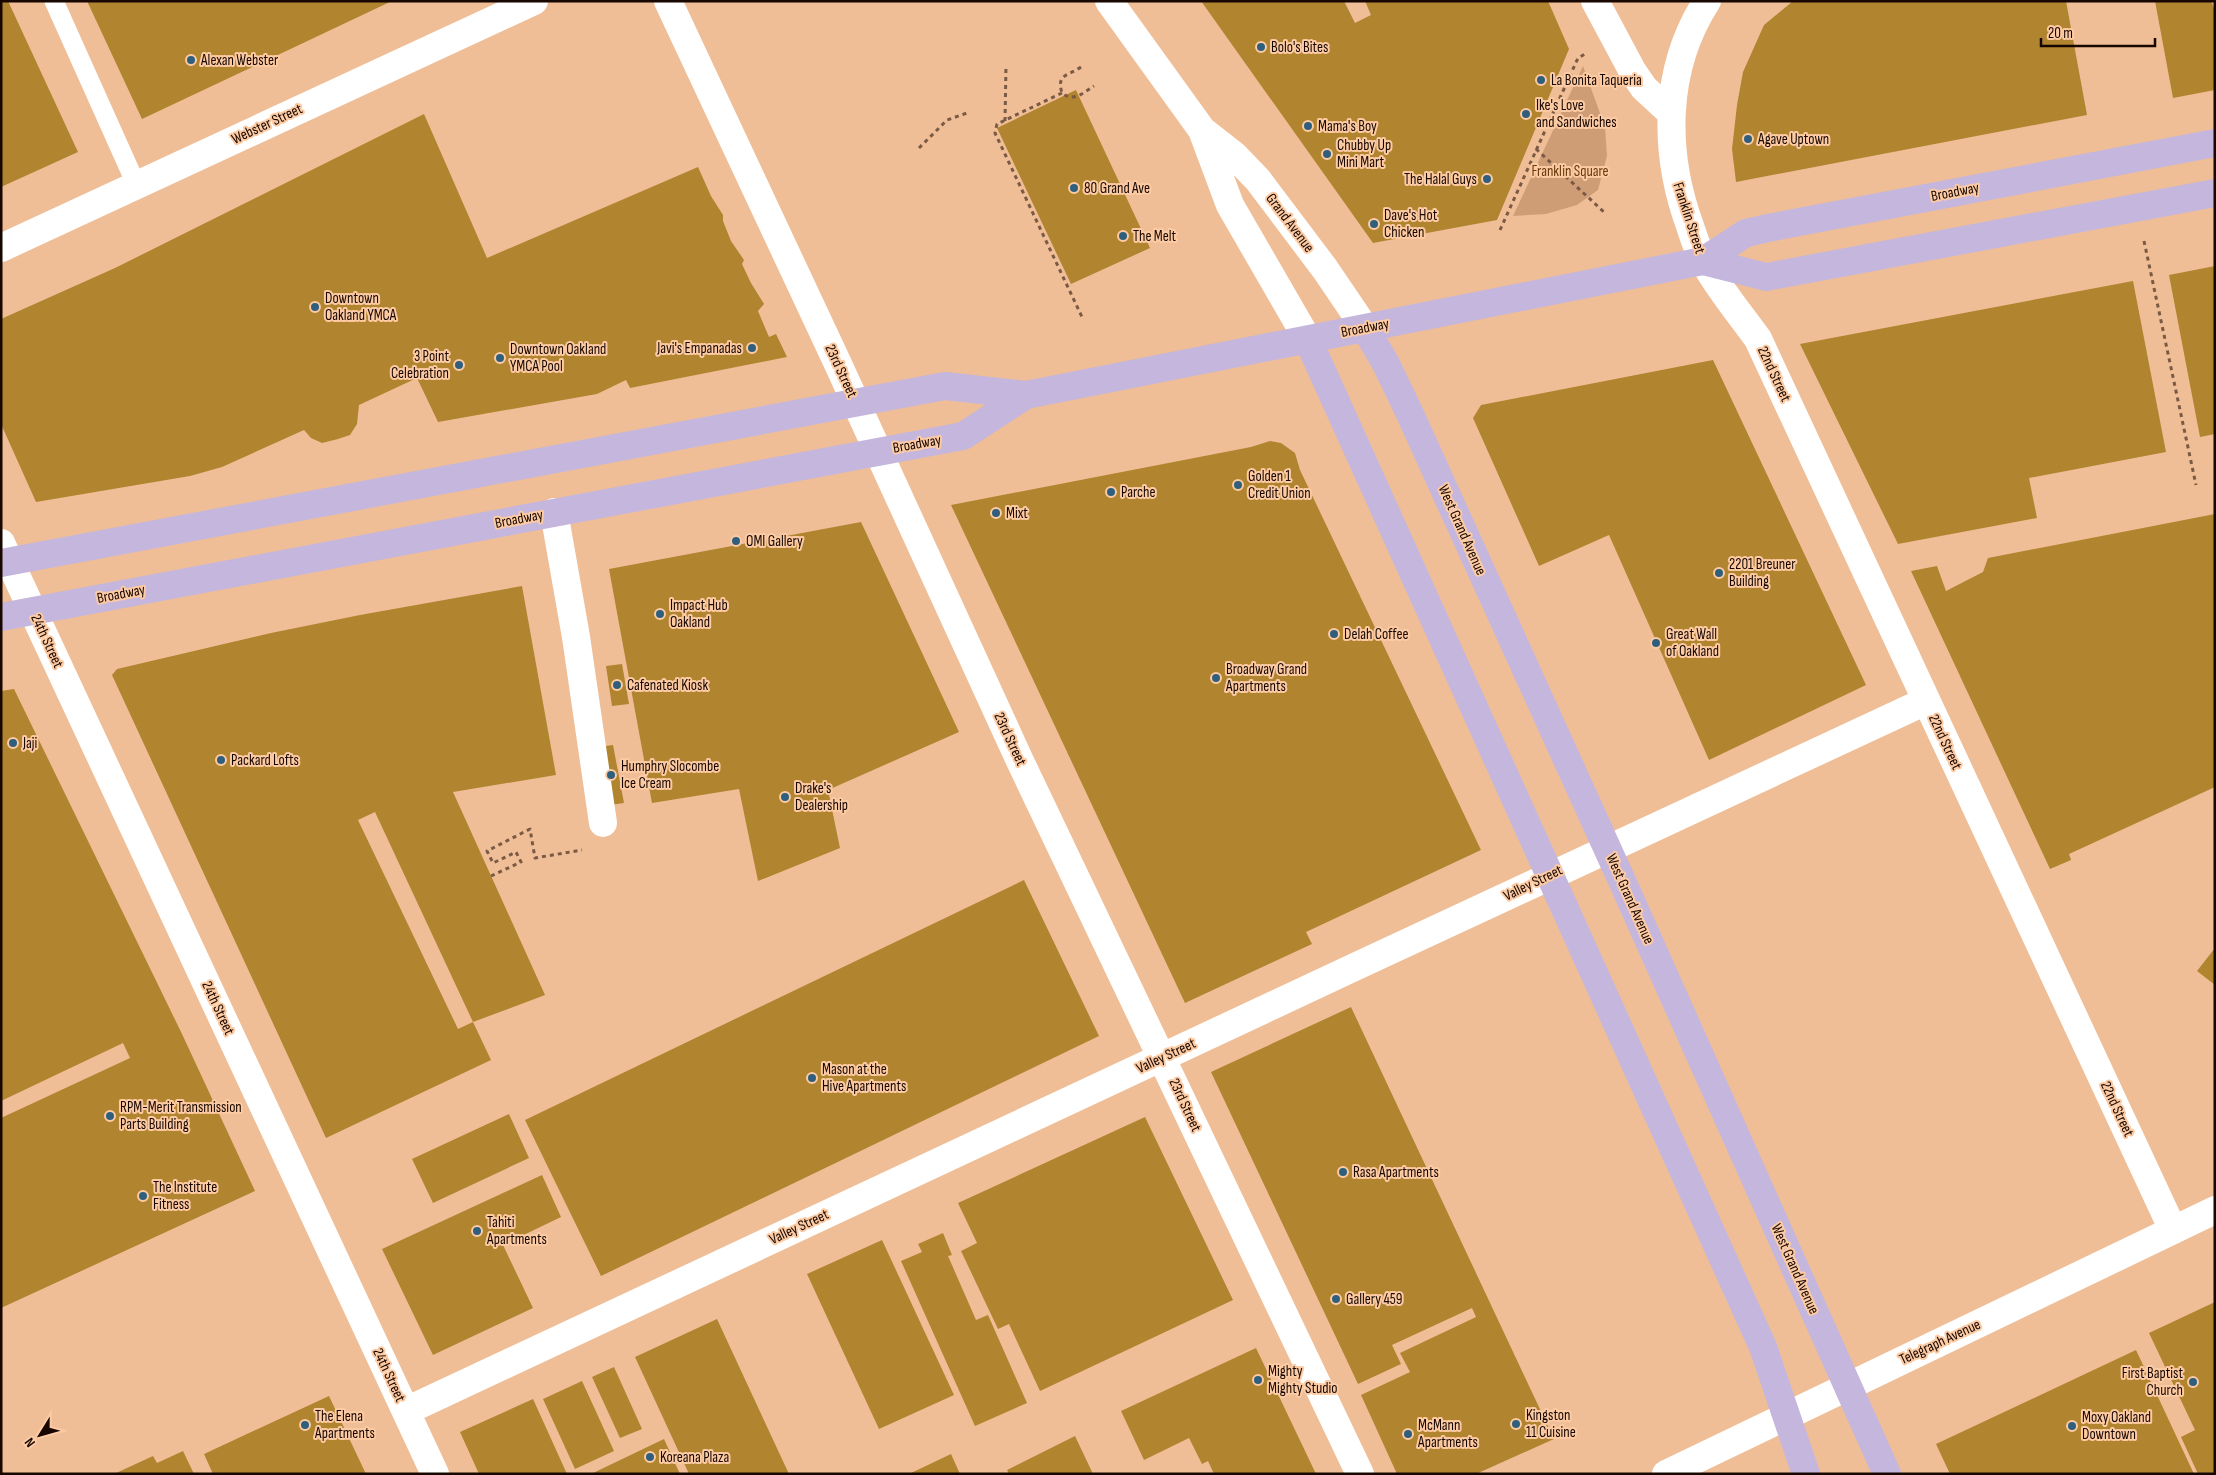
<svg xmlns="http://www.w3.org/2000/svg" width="2216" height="1475" font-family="'Sofia Sans Condensed',sans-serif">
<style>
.green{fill:#ce9d76}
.building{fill:#b18430}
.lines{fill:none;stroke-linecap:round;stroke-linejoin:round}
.path{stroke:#7a5a44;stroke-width:3;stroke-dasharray:4 4;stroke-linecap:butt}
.service{stroke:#fff;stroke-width:19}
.pedestrian{stroke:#fff;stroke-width:28}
.minor{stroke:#fff;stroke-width:28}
.secondary{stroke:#fff;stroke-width:28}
.primary{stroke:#c4b6dd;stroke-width:28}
.poi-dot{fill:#305f7e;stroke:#fdcba3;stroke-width:2}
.labels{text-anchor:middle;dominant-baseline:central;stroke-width:4;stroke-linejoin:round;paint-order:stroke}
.poi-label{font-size:15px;fill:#170700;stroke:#fdcba3;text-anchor:start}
.street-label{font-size:15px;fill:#170700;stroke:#fdcba3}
.park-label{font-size:15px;fill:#67390b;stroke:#fdcba3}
</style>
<rect width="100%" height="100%" fill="#f0be96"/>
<!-- green -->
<path class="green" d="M 1583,66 L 1605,127 L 1607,156 L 1598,190 L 1577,205 L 1546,214 L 1513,216 Z"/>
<!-- building -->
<path class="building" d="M 1,1 L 8,1 L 78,152 L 1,187 Z
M 87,1 L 392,1 L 142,119 Z
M 1201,1 L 1344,1 L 1355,23 L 1371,15 L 1365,1 L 1548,1 L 1569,49 L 1497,220 L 1373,243 Z
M 1793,1 L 2066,1 L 2087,115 L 1736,182 L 1732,149 L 1737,105 L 1743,72 L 1764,25 Z
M 2155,1 L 2211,1 L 2215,10 L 2215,90 L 2173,98 Z
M 1076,90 L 1150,248 L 1071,284 L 997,128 Z
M 424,114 L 487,258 L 698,167 L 711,196 L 723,215 L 723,221 L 731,241 L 744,260 L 742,264 L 751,283 L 764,304 L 758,311 L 769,337 L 776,334 L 787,357 L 630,388 L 626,380 L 597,394 L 438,422 L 417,378 L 359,405 L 357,424 L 350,435 L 338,439 L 322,443 L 311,438 L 304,430 L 222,467 L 190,476 L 36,502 L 1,424 L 1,319 L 115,268 Z
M 2215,266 L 2215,434 L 2200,437 L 2169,275 Z
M 2133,281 L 2166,452 L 2029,478 L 2037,518 L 1898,544 L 1800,344 Z
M 1713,360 L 1866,685 L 1709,760 L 1609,535 L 1539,566 L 1473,418 L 1481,405 Z
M 1270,441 L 1281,443 L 1295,453 L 1300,470 L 1481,850 L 1306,932 L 1312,944 L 1185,1003 L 951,505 L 1251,447 Z
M 2215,514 L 2215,787 L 2069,854 L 2071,860 L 2050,869 L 1911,571 L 1937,566 L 1946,591 L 1983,572 L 1988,558 Z
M 861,522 L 959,732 L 828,790 L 840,848 L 758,881 L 739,789 L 652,803 L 609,569 Z
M 522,586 L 556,775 L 453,792 L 545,995 L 473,1022 L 375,812 L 358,820 L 458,1029 L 473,1022 L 491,1060 L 326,1138 L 112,675 L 117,669 L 271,633 L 360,615 Z
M 622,664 L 629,704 L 612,706 L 606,666 Z
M 14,689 L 182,1034 L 255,1191 L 1,1308 L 1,1118 L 130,1058 L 123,1043 L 1,1101 L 1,691 Z
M 613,745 L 624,803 L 610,805 L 599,747 Z
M 1024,880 L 1099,1036 L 601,1276 L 525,1120 Z
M 2215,948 L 2215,985 L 2197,971 Z
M 1351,1007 L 1554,1439 L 1476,1474 L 1397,1474 L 1361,1395 L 1410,1372 L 1400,1353 L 1476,1317 L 1472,1308 L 1392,1345 L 1401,1364 L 1358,1384 L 1211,1072 Z
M 509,1114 L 529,1158 L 433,1203 L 412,1159 Z
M 1145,1117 L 1233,1300 L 1040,1391 L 1009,1324 L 998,1329 L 961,1251 L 977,1243 L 958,1203 Z
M 542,1175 L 561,1217 L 503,1245 L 533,1308 L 433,1355 L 382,1249 Z
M 943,1233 L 952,1255 L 948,1256 L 976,1320 L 988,1315 L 1027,1403 L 975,1426 L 901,1261 L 922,1252 L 918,1244 Z
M 882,1240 L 954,1395 L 879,1429 L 807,1274 Z
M 2215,1302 L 2215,1474 L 2198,1474 L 2181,1437 L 2195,1430 L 2149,1333 Z
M 717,1319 L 789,1474 L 689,1474 L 635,1357 Z
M 1256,1348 L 1316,1474 L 1214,1474 L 1208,1461 L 1202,1464 L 1189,1438 L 1144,1460 L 1121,1411 Z
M 2136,1350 L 2194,1474 L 1950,1474 L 1936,1444 Z
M 614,1367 L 642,1429 L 620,1438 L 592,1377 Z
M 582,1381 L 614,1451 L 575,1469 L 543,1399 Z
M 329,1396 L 366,1474 L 213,1474 L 204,1454 Z
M 533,1399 L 567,1474 L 479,1474 L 460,1432 Z
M 1075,1436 L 1093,1474 L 1009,1474 L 1007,1470 Z
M 664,1439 L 680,1474 L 591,1474 Z
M 183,1451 L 194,1474 L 114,1474 L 153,1456 L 157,1463 Z
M 951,1454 L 960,1474 L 909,1474 Z"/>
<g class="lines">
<!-- path -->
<path class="path" d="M 1081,67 C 1068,76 1056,74 1062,93 C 1074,103 1084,92 1094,86
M 1062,93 L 997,124 L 995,133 L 1082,317
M 1005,121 L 1006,66
M 919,148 L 947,120 L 967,113
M 1536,149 L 1605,213
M 1500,230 L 1578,58 L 1585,54
M 2144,241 L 2196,485
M 491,876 L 521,862 L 516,852 L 493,863 L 487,851 L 530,829 L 535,858 L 582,850"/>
<!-- service -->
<path class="service" d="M 54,1 L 136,184"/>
<!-- pedestrian -->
<path class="pedestrian" d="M 554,512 L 576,637 L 603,823"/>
<!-- minor -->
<path class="minor" d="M 668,1 L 838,364 L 1020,761 L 1360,1474
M 1595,1 L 1633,72 L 1644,88 L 1670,112
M 1707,1 C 1663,69 1663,152 1690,226 C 1694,238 1698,251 1704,262 C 1719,289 1740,314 1758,339 L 2173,1230
M 1,248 L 534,1
M 1,543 L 435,1474
M 406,1411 C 914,1176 1418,935 1926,701"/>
<!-- secondary -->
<path class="secondary" d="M 1109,1 L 1202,130 L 1230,205 L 1308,340
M 1202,130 L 1234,155 L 1258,180 L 1325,269 L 1365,328
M 1666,1474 L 2215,1210"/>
<!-- primary -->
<path class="primary" d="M 1703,261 L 1766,277 L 2215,193
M 1365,328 L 1386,364 L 1410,414 L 1623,883 L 1887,1474
M 1308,340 L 1763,1347 L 1806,1474
M 1,563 L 945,386 L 1026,395 L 1703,261 L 1746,233 L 1768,228 L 2215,143
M 1,617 L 963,436 L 1026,395"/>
</g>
<!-- markers -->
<g class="poi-dot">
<circle cx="1261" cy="47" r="5"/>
<circle cx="191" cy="60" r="5"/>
<circle cx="1541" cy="80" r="5"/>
<circle cx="1526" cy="114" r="5"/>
<circle cx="1308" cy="126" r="5"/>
<circle cx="1748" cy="139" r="5"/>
<circle cx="1327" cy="154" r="5"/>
<circle cx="1487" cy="179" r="5"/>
<circle cx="1074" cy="188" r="5"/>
<circle cx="1374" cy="224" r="5"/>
<circle cx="1123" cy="236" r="5"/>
<circle cx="315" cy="307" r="5"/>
<circle cx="752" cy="348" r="5"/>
<circle cx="500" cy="358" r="5"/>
<circle cx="459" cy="365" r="5"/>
<circle cx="1238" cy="485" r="5"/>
<circle cx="1111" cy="492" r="5"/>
<circle cx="996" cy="513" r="5"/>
<circle cx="736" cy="541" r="5"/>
<circle cx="1719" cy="573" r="5"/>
<circle cx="660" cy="614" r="5"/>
<circle cx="1334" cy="634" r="5"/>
<circle cx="1656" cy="643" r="5"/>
<circle cx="1216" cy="678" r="5"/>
<circle cx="617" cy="685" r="5"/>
<circle cx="13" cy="743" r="5"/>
<circle cx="221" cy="760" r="5"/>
<circle cx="611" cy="775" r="5"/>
<circle cx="785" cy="797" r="5"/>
<circle cx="812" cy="1078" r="5"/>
<circle cx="110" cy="1116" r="5"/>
<circle cx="1343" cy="1172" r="5"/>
<circle cx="143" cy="1196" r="5"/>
<circle cx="477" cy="1231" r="5"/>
<circle cx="1336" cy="1299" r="5"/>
<circle cx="1258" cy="1380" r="5"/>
<circle cx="2193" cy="1382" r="5"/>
<circle cx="1516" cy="1424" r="5"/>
<circle cx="305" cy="1425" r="5"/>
<circle cx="2072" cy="1426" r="5"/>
<circle cx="1408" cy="1434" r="5"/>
<circle cx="650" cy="1457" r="5"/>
</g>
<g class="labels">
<!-- poi labels -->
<g class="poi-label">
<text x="1271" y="47">Bolo's Bites</text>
<text x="201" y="60">Alexan Webster</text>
<text x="1551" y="80">La Bonita Taqueria</text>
<text x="1536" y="105">Ike's Love<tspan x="1536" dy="17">and Sandwiches</tspan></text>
<text x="1318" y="126">Mama's Boy</text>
<text x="1758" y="139">Agave Uptown</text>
<text x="1337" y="145">Chubby Up<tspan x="1337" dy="17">Mini Mart</tspan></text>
<text x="1477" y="179" text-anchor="end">The Halal Guys</text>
<text x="1084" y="188">80 Grand Ave</text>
<text x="1384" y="215">Dave's Hot<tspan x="1384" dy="17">Chicken</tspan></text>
<text x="1133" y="236">The Melt</text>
<text x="325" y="298">Downtown<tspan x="325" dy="17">Oakland YMCA</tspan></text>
<text x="742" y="348" text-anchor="end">Javi's Empanadas</text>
<text x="510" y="349">Downtown Oakland<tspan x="510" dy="17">YMCA Pool</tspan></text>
<text x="449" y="356" text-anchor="end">3 Point<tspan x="449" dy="17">Celebration</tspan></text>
<text x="1248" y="476">Golden 1<tspan x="1248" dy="17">Credit Union</tspan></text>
<text x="1121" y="492">Parche</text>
<text x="1006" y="513">Mixt</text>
<text x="746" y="541">OMI Gallery</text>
<text x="1729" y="564">2201 Breuner<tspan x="1729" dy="17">Building</tspan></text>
<text x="670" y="605">Impact Hub<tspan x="670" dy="17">Oakland</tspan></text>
<text x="1344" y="634">Delah Coffee</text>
<text x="1666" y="634">Great Wall<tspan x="1666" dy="17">of Oakland</tspan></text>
<text x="1226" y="669">Broadway Grand<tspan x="1226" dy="17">Apartments</tspan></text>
<text x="627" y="685">Cafenated Kiosk</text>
<text x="23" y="743">Jaji</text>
<text x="231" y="760">Packard Lofts</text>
<text x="621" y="766">Humphry Slocombe<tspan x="621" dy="17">Ice Cream</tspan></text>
<text x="795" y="788">Drake's<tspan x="795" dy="17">Dealership</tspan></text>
<text x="822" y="1069">Mason at the<tspan x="822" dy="17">Hive Apartments</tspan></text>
<text x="120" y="1107">RPM-Merit Transmission<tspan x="120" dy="17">Parts Building</tspan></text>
<text x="1353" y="1172">Rasa Apartments</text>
<text x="153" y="1187">The Institute<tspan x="153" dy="17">Fitness</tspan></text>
<text x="487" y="1222">Tahiti<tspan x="487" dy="17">Apartments</tspan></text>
<text x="1346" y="1299">Gallery 459</text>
<text x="1268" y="1371">Mighty<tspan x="1268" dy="17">Mighty Studio</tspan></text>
<text x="2183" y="1373" text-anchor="end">First Baptist<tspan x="2183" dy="17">Church</tspan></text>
<text x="1526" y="1415">Kingston<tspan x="1526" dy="17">11 Cuisine</tspan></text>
<text x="315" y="1416">The Elena<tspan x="315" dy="17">Apartments</tspan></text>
<text x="2082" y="1417">Moxy Oakland<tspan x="2082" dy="17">Downtown</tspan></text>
<text x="1418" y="1425">McMann<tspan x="1418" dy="17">Apartments</tspan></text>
<text x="660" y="1457">Koreana Plaza</text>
</g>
<!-- street labels -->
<g class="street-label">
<text transform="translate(267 124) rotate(-25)">Webster Street</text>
<text transform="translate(1955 192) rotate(-11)">Broadway</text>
<text transform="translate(1689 218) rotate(72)">Franklin Street</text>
<text transform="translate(1290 223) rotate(53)">Grand Avenue</text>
<text transform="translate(1365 328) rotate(-11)">Broadway</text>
<text transform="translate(841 371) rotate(65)">23rd Street</text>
<text transform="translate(1774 374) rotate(65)">22nd Street</text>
<text transform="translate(917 444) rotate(-10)">Broadway</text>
<text transform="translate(519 519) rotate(-11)">Broadway</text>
<text transform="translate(1462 530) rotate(66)">West Grand Avenue</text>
<text transform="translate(121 594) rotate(-11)">Broadway</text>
<text transform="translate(47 641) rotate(65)">24th Street</text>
<text transform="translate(1010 739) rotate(65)">23rd Street</text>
<text transform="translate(1945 742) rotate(65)">22nd Street</text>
<text transform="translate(1533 883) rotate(-26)">Valley Street</text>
<text transform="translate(1630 899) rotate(66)">West Grand Avenue</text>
<text transform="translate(218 1008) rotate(65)">24th Street</text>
<text transform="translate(1166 1056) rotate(-25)">Valley Street</text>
<text transform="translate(1185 1105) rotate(65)">23rd Street</text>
<text transform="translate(2117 1109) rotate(65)">22nd Street</text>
<text transform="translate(799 1227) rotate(-25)">Valley Street</text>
<text transform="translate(1795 1269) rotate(66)">West Grand Avenue</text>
<text transform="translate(1940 1342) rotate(-25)">Telegraph Avenue</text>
<text transform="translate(389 1375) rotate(65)">24th Street</text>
</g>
<!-- park labels -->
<g class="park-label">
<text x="1570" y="171">Franklin Square</text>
</g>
</g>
<!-- border -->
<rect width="2216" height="1475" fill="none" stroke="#170700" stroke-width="5"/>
<!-- north arrow -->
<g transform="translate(40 1435) rotate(233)" stroke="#fdcba3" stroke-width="4" paint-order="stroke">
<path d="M0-4L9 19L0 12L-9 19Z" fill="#170700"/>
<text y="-8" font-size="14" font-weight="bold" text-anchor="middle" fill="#170700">N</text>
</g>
<!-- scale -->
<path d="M2041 38v8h114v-8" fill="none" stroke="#170700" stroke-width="2.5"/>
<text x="2048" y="38" font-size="15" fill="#170700" stroke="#fdcba3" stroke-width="4" paint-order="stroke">20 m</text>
</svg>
